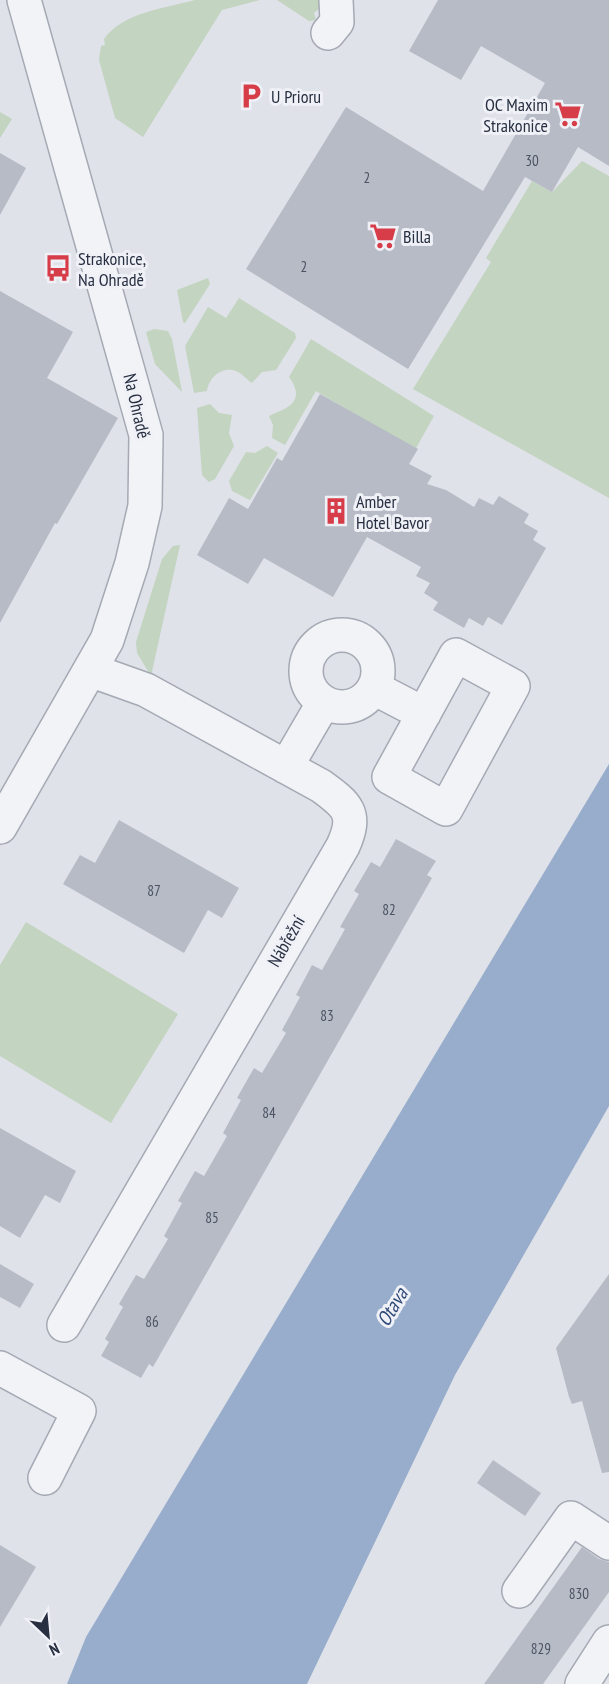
<svg xmlns="http://www.w3.org/2000/svg" width="609" height="1684" font-family="'PT Sans Narrow',sans-serif">
<style>
.green{fill:#c3d4c0}
.water{fill:#98adcb}
.building{fill:#b6bbc6}
.lines{fill:none;stroke-linecap:round;stroke-linejoin:round}
.minor-casing{stroke:#a4a9b3;stroke-width:36}
.minor{stroke:#f2f3f7;stroke-width:33}
.labels{text-anchor:middle;dominant-baseline:central;stroke-width:6;stroke-linejoin:round;paint-order:stroke}
.number-label{font-size:15px;fill:#4b5262}
.poi-label{font-size:18px;fill:#272f41;stroke:#eff1f7;text-anchor:start}
.street-label{font-size:18px;fill:#272f41;stroke:#eff1f7}
.water-label{font-size:20px;font-style:italic;fill:#2f4a78;stroke:#eff1f7}
</style>
<rect width="100%" height="100%" fill="#dfe2e9"/>
<!-- green -->
<path class="green" d="M 195,0 L 260,0 L 222,10 L 143,137 L 115,118 L 99,60 L 101,46 L 105,45 L 104,39 C 123,12 166,8 195,0 Z
M 277,0 L 321,0 L 320,8 L 314,13 L 316,20 L 309,21 Z
M 0,112 L 12,119 L 0,138 Z
M 582,161 L 609,176 L 609,498 L 413,389 L 491,262 L 486,258 L 532,181 L 552,192 Z
M 208,278 L 210,284 L 185,323 L 183,322 L 177,290 Z
M 239,298 L 295,333 L 296,338 L 276,370 L 262,372 L 252,383 C 247,380 243,374 236,371 C 222,366 209,377 207,391 L 194,393 L 185,346 L 208,307 L 226,318 Z
M 154,329 L 168,331 L 172,339 L 182,392 L 155,364 L 146,332 Z
M 311,339 L 434,416 L 415,450 L 316,391 L 285,445 L 272,438 L 273,425 L 269,416 C 284,409 308,403 289,377 Z
M 210,404 L 219,413 L 232,415 L 229,433 L 234,446 L 215,479 L 209,482 L 202,475 L 197,408 Z
M 267,446 L 278,453 L 250,500 L 232,491 L 229,481 L 246,452 L 255,453 Z
M 180,545 L 151,676 L 137,653 L 136,642 L 162,559 L 173,546 Z
M 26,922 L 178,1014 L 111,1123 L 0,1056 L 0,965 Z"/>
<!-- water -->
<path class="water" d="M 609,764 L 609,1106 L 455,1375 L 307,1684 L 67,1684 L 86,1637 Z"/>
<!-- building -->
<path class="building" d="M 438,0 L 609,0 L 609,166 L 578,147 L 552,192 L 525,177 L 408,369 L 246,269 L 346,107 L 483,191 L 545,83 L 481,46 L 461,80 L 409,51 Z
M 0,153 L 26,168 L 0,215 Z
M 0,291 L 73,332 L 47,378 L 118,418 L 57,524 L 55,523 L 0,623 Z
M 320,394 L 418,449 L 409,464 L 432,476 L 427,484 L 446,490 L 474,507 L 479,498 L 493,505 L 499,496 L 529,514 L 524,523 L 538,531 L 533,540 L 546,548 L 502,625 L 488,617 L 483,626 L 469,618 L 464,628 L 433,610 L 438,602 L 424,593 L 430,583 L 416,576 L 421,567 L 367,537 L 333,597 L 264,558 L 248,584 L 197,555 L 229,498 L 248,509 L 277,458 L 282,461 Z
M 119,820 L 239,888 L 222,918 L 208,910 L 184,953 L 63,884 L 80,855 L 95,863 Z
M 396,839 L 436,861 L 427,875 L 432,878 L 153,1367 L 149,1364 L 141,1378 L 101,1356 L 109,1342 L 105,1339 L 123,1307 L 119,1304 L 136,1275 L 144,1279 L 168,1239 L 164,1236 L 182,1203 L 178,1201 L 195,1171 L 204,1176 L 227,1136 L 223,1133 L 241,1100 L 237,1098 L 254,1068 L 262,1073 L 286,1033 L 282,1030 L 300,997 L 296,995 L 312,965 L 322,970 L 345,929 L 340,927 L 359,894 L 354,891 L 371,862 L 380,867 Z
M 0,1128 L 76,1171 L 60,1203 L 45,1195 L 20,1238 L 0,1226 Z
M 0,1264 L 34,1284 L 20,1308 L 0,1297 Z
M 609,1274 L 609,1472 L 602,1473 L 582,1401 L 572,1404 L 569,1397 L 556,1348 Z
M 493,1460 L 541,1493 L 525,1516 L 477,1483 Z
M 0,1545 L 36,1567 L 0,1627 Z
M 582,1547 L 599,1559 L 609,1562 L 609,1592 L 543,1684 L 484,1684 Z"/>
<g class="lines">
<defs>
<path id="minor" d="M 328,33 L 337,22 L 336,0
M306 671a36 36 0 1 1 72 0a36 36 0 1 1-72 0Z
M 456,655 L 513,686 L 446,809 L 389,777 Z
M 374,688 L 424,714
M 286,767 L 324,702
M 0,827 L 107,640 L 132,563 L 145,506 L 146,435 L 24,0
M 64,1325 L 343,846 C 358,813 347,805 321,786 L 146,690 L 90,670
M 0,1368 L 79,1411 L 45,1478
M 519,1591 L 571,1518 L 609,1543
M 582,1684 L 609,1642"/>
</defs>
<!-- minor casing -->
<use href="#minor" class="minor-casing"/>
<!-- minor -->
<use href="#minor" class="minor"/>
</g>
<!-- icons -->
<defs>
<symbol id="parking-bare" viewBox="-9 -9 18 18"><path d="M-3.5-5.5H1a3.5 3.5 0 0 1 0 7H-1V5.5H-3.5ZM-1-3.4V-.6H.8a1.4 1.4 0 0 0 0-2.8Z" fill="#d63d49" stroke="#eff1f7" stroke-width="2.5" paint-order="stroke"/></symbol>
<symbol id="supermarket-bare" viewBox="-9 -9 18 18"><path d="M-6-5.5h2.5l.6 2H6L4.5 2H-2.5L-4.4-4H-6ZM-1.5 3.2a1.3 1.3 0 1 0 .1 0ZM3 3.2a1.3 1.3 0 1 0 .1 0Z" fill="#d63d49" stroke="#eff1f7" stroke-width="2.5" paint-order="stroke"/></symbol>
<symbol id="bus-bare" viewBox="-9 -9 18 18"><path d="M-5-6H5V4H4V6H2V4H-2V6H-4V4H-5ZM-3.5-4V0h7V-4ZM-3.5 1.2v1.5H-2V1.2ZM2 1.2v1.5H3.5V1.2Z" fill="#d63d49" stroke="#eff1f7" stroke-width="2.5" paint-order="stroke"/></symbol>
<symbol id="building-bare" viewBox="-9 -9 18 18"><path d="M-4-6H4V6H1V3H-1V6H-4ZM-2.5-4.3h1.7v1.8h-1.7ZM.8-4.3h1.7v1.8H.8ZM-2.5-1h1.7V.8h-1.7ZM.8-1h1.7V.8H.8Z" fill="#d63d49" stroke="#eff1f7" stroke-width="2.5" paint-order="stroke"/></symbol>
</defs>
<g fill-rule="evenodd">
<use href="#parking-bare" x="232" y="77" width="38" height="38"/>
<use href="#supermarket-bare" x="549" y="95" width="38" height="38"/>
<use href="#supermarket-bare" x="364" y="217" width="38" height="38"/>
<use href="#bus-bare" x="39" y="249" width="38" height="38"/>
<use href="#building-bare" x="317" y="492" width="38" height="38"/>
</g>
<g class="labels">
<!-- number labels -->
<g class="number-label">
<text x="532" y="160">30</text>
<text x="367" y="177">2</text>
<text x="304" y="266">2</text>
<text x="154" y="890">87</text>
<text x="389" y="909">82</text>
<text x="327" y="1015">83</text>
<text x="269" y="1112">84</text>
<text x="212" y="1217">85</text>
<text x="152" y="1321">86</text>
<text x="579" y="1593">830</text>
<text x="541" y="1648">829</text>
</g>
<!-- poi labels -->
<g class="poi-label">
<text x="271" y="96">U Prioru</text>
<text x="548" y="104" text-anchor="end">OC Maxim<tspan x="548" dy="21">Strakonice</tspan></text>
<text x="403" y="236">Billa</text>
<text x="78" y="258">Strakonice,<tspan x="78" dy="21">Na Ohradě</tspan></text>
<text x="356" y="501">Amber<tspan x="356" dy="21">Hotel Bavor</tspan></text>
</g>
<!-- street labels -->
<g class="street-label">
<text transform="translate(137 406) rotate(77)">Na Ohradě</text>
<text transform="translate(286 941) rotate(-60)">Nábřežní</text>
</g>
<!-- water labels -->
<g class="water-label">
<text transform="translate(392 1307) rotate(-59)">Otava</text>
</g>
</g>
<!-- north arrow -->
<g transform="translate(48 1636) rotate(154)" stroke="#eff1f7" stroke-width="4.5" paint-order="stroke">
<path d="M0-4.5L10 22L0 15L-10 22Z" fill="#272f41"/>
<text y="-9" font-size="16" font-weight="bold" text-anchor="middle" fill="#272f41">N</text>
</g>
</svg>
